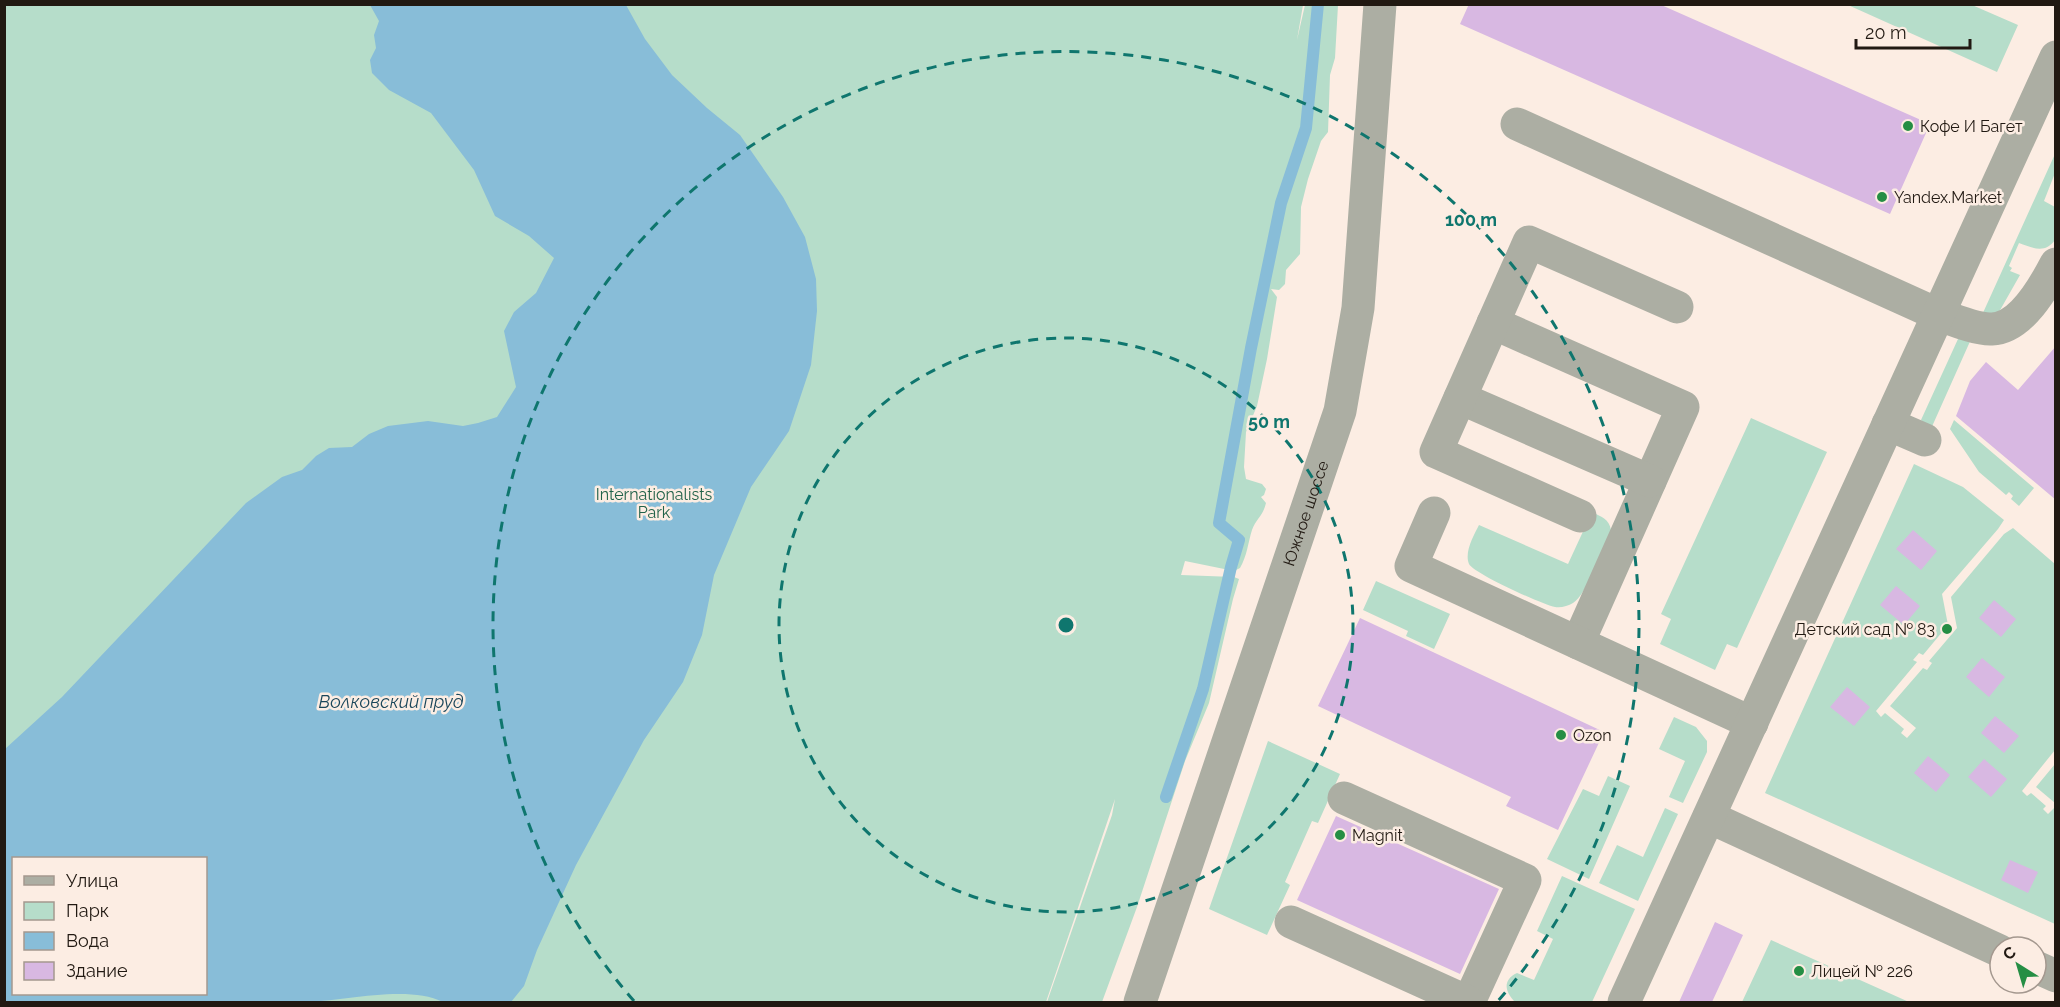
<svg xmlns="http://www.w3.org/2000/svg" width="2060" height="1007" font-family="Raleway,sans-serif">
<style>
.green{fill:#b6ddca;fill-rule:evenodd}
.water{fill:#88bdd8;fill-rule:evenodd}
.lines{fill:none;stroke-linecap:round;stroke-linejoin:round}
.stream{stroke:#88bdd8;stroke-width:12}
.building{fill:#d8b8e2}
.minor{stroke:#acaea3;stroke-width:33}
.ring{fill:none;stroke:#0f766e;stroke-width:3;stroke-dasharray:10 8}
.poi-dot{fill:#258e44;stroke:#fcede3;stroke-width:2}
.labels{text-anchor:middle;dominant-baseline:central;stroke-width:5;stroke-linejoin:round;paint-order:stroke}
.poi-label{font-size:16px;fill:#211912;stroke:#fcede3;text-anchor:start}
.park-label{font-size:16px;fill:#216249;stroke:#fcede3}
.street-label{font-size:16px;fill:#211912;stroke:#fcede3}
.water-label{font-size:18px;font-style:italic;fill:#1a465a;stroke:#fcede3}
.centre{fill:#0f766e;stroke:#fcede3;stroke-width:3}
.ring-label{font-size:18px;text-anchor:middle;font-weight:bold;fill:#0f766e;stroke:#fcede3;stroke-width:5;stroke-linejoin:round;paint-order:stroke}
</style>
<rect width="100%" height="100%" fill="#fcede3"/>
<!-- green -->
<path class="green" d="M 5,5 L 1303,5 L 1297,40 L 1305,5 L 1338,5 L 1335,58 L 1330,75 L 1328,132 L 1321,141 L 1308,179 L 1301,207 L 1300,254 L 1286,270 L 1285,284 L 1279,290 L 1271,289 L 1277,297 L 1267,359 L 1257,406 L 1246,432 L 1244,467 L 1246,479 L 1262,484 L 1266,489 L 1264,495 L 1261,497 L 1266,503 C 1263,516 1256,519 1252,530 C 1248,543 1247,556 1240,568 L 1234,571 L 1185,561 L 1181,575 L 1234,577 L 1239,579 L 1233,599 L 1209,703 L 1185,761 L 1137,907 L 1102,1002 L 1047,1002 L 1112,815 L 1115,799 L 1046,1002 L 5,1002 ZM 14,858 L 206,858 L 206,994 L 14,994 Z
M 1848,5 L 1972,5 L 2018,25 L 1997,72 Z
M 2055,154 L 2055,173 L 2044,201 L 2055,207 L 2055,240 C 2045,254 2033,248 2019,243 L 2009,266 L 2012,268 L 2010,271 L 2020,275 L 1999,312 L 1982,315 Z
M 1964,337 L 1972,337 L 1930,431 L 1921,420 L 1958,339 Z
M 1751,418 L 1827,452 L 1737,648 L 1727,644 L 1715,670 L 1660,644 L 1671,619 L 1661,614 Z
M 1954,420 L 2034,488 L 2019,506 L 2011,499 L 2013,496 L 2009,492 L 2006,495 L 1979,472 L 1950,429 Z
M 1914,464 L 1963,487 L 2004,520 L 1998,529 L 1942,594 L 1948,625 L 1923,655 L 1919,653 L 1913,660 L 1917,662 L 1876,711 L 1881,717 L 1885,713 L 1904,729 L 1901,733 L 1907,738 L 1916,728 L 1890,706 L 1923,668 L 1927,670 L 1932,663 L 1929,661 L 1957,628 L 1951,597 L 2004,534 L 2013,528 L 2055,564 L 2055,750 L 2022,791 L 2027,796 L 2031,793 L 2046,806 L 2043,809 L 2048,814 L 2055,807 L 2055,924 L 1765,793 Z
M 1592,512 C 1602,517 1609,519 1611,530 C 1603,547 1587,595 1573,603 C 1568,606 1561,608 1555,607 C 1543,605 1473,573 1469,564 C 1464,552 1474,535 1479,525 L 1568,564 Z
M 1376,581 L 1450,614 L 1434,649 L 1406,636 L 1408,631 L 1363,610 Z
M 1674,717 L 1696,727 L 1707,741 L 1707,752 L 1683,803 L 1669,797 L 1685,761 L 1659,749 Z
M 1268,741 L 1340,774 L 1318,823 L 1312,821 L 1285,882 L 1290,885 L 1267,935 L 1209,909 Z
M 2055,764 L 2055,803 L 2036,787 Z
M 1608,776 L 1630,786 L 1589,879 L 1547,859 L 1583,789 L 1599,796 Z
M 1665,808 L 1678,814 L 1638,901 L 1599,883 L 1617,845 L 1643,857 Z
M 1562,876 L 1635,909 L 1592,1002 L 1515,1002 C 1505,992 1502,980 1517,973 L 1534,980 L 1553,939 L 1537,931 Z
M 1771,940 L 1909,1002 L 1742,1002 Z"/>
<!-- water -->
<path class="water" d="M 370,5 L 626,5 L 645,39 L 672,75 L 707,108 L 740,135 L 783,197 L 805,237 L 816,279 L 817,311 L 811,365 L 789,431 L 751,487 L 714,575 L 702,635 L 683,682 L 644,740 L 576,865 L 537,950 L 524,986 L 511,1002 L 443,1002 C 407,984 342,1002 302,1002 C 203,1004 104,1003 5,1002 L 5,749 L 62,697 L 246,503 L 282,477 L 302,470 L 316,456 L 329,448 L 352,447 L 369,434 L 388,426 L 428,421 L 463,426 L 478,423 L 497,417 L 516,387 L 504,331 L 514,312 L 536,293 L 554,258 L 529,236 L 495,216 L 474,170 L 431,113 L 389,90 L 372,73 L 370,60 L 376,48 L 374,35 L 379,21 ZM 14,858 L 206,858 L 206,994 L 14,994 Z"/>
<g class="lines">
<!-- stream -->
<path class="stream" d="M 1166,797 L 1203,689 L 1231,567 L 1239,540 L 1219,523 L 1251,348 L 1281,203 L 1306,128 L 1318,4"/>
</g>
<!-- building -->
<path class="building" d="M 1469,4 L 1659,4 L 1930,124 L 1890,214 L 1460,24 Z
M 2056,346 L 2056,500 L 1956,416 L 1970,381 L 1986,362 L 2018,390 Z
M 1913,530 L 1937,551 L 1921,570 L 1896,549 Z
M 1896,586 L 1920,606 L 1904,625 L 1880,605 Z
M 1994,600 L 2016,619 L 2001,637 L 1979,618 Z
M 1360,618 L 1604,732 L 1558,830 L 1506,806 L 1511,797 L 1318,706 Z
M 1982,658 L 2005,677 L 1989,697 L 1966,677 Z
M 1847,687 L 1870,707 L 1854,726 L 1830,707 Z
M 1995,716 L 2019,736 L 2004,753 L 1981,733 Z
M 1928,756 L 1950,775 L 1936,792 L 1914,773 Z
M 1984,759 L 2007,779 L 1991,797 L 1968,777 Z
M 1336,816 L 1499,889 L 1460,974 L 1297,900 Z
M 2010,860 L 2038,872 L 2028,893 L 2001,880 Z
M 1715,922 L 1743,935 L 1712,1002 L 1679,1002 Z"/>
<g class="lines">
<!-- minor -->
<g class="minor">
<path d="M 1517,124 L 1937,314 C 1951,319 1977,330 1992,329 C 2021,328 2044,287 2056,264"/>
<path d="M 1493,323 L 1683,407 L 1578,643"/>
<path d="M 1460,398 L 1650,481"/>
<path d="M 1888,424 L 1925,440"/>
<path d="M 1434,513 L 1411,566 L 1752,723"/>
<path d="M 1580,516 L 1436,452 L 1529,242 L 1677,307"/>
<path d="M 1344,798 L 1525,880 L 1469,1002"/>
<path d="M 1709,817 L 2000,951"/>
<path d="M 1291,922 L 1468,1002"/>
<path d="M 2036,967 L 2056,976"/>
<path id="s1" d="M 1140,1002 L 1340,411 L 1358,308 L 1380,4"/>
<path d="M 1624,1002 L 2056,57"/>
</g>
</g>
<!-- distance rings -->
<g class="ring">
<circle cx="1066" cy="625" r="287"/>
<path d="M634 1001A573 573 0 1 1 1498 1001"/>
</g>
<!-- markers -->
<g class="poi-dot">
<circle cx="1908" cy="126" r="6"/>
<circle cx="1882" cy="197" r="6"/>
<circle cx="1947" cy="629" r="6"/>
<circle cx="1561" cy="735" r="6"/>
<circle cx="1340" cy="835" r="6"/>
<circle cx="1799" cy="971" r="6"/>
</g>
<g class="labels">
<!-- poi labels -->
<g class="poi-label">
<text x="1920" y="126">Кофе И Багет</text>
<text x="1894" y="197">Yandex.Market</text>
<text x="1935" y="629" text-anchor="end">Детский сад № 83</text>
<text x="1573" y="735">Ozon</text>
<text x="1352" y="835">Magnit</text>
<text x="1811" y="971">Лицей № 226</text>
</g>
<!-- park labels -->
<g class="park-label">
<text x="654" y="494">Internationalists<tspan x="654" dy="18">Park</tspan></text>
</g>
<!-- street labels -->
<g class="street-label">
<text stroke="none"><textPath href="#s1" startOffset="516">Южное шоссе</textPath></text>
</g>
<!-- water labels -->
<g class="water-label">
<text x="391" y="701">Волковский пруд</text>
</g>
</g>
<circle cx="1066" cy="625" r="9" class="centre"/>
<g class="ring-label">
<text x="1471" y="226">100 m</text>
<text x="1269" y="428">50 m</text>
</g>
<!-- border -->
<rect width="2060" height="1007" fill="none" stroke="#211912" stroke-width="12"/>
<!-- legend -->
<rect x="12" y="857" width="195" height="138" fill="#fcede3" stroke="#a4988f" stroke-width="1.5"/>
<rect x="24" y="876" width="30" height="9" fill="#acaea3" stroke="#a4988f" stroke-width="1.5"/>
<text x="66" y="887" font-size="18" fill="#211912">Улица</text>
<rect x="24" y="902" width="30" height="18" fill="#b6ddca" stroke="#a4988f" stroke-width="1.5"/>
<text x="66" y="917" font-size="18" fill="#211912">Парк</text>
<rect x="24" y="932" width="30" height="18" fill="#88bdd8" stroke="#a4988f" stroke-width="1.5"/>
<text x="66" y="947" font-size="18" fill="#211912">Вода</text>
<rect x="24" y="962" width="30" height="18" fill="#d8b8e2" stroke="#a4988f" stroke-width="1.5"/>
<text x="66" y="977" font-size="18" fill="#211912">Здание</text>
<!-- north arrow -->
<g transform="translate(2018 965) rotate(323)"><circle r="28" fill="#fcede3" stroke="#a4988f" stroke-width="1.5"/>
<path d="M0-4.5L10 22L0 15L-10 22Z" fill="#258e44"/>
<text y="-9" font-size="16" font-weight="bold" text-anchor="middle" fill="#211912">С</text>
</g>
<!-- scale -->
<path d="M1856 39v9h114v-9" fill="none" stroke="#211912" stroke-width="3"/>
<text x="1865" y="39" font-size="18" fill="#211912" stroke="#fcede3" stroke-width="4.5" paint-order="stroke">20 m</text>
</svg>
